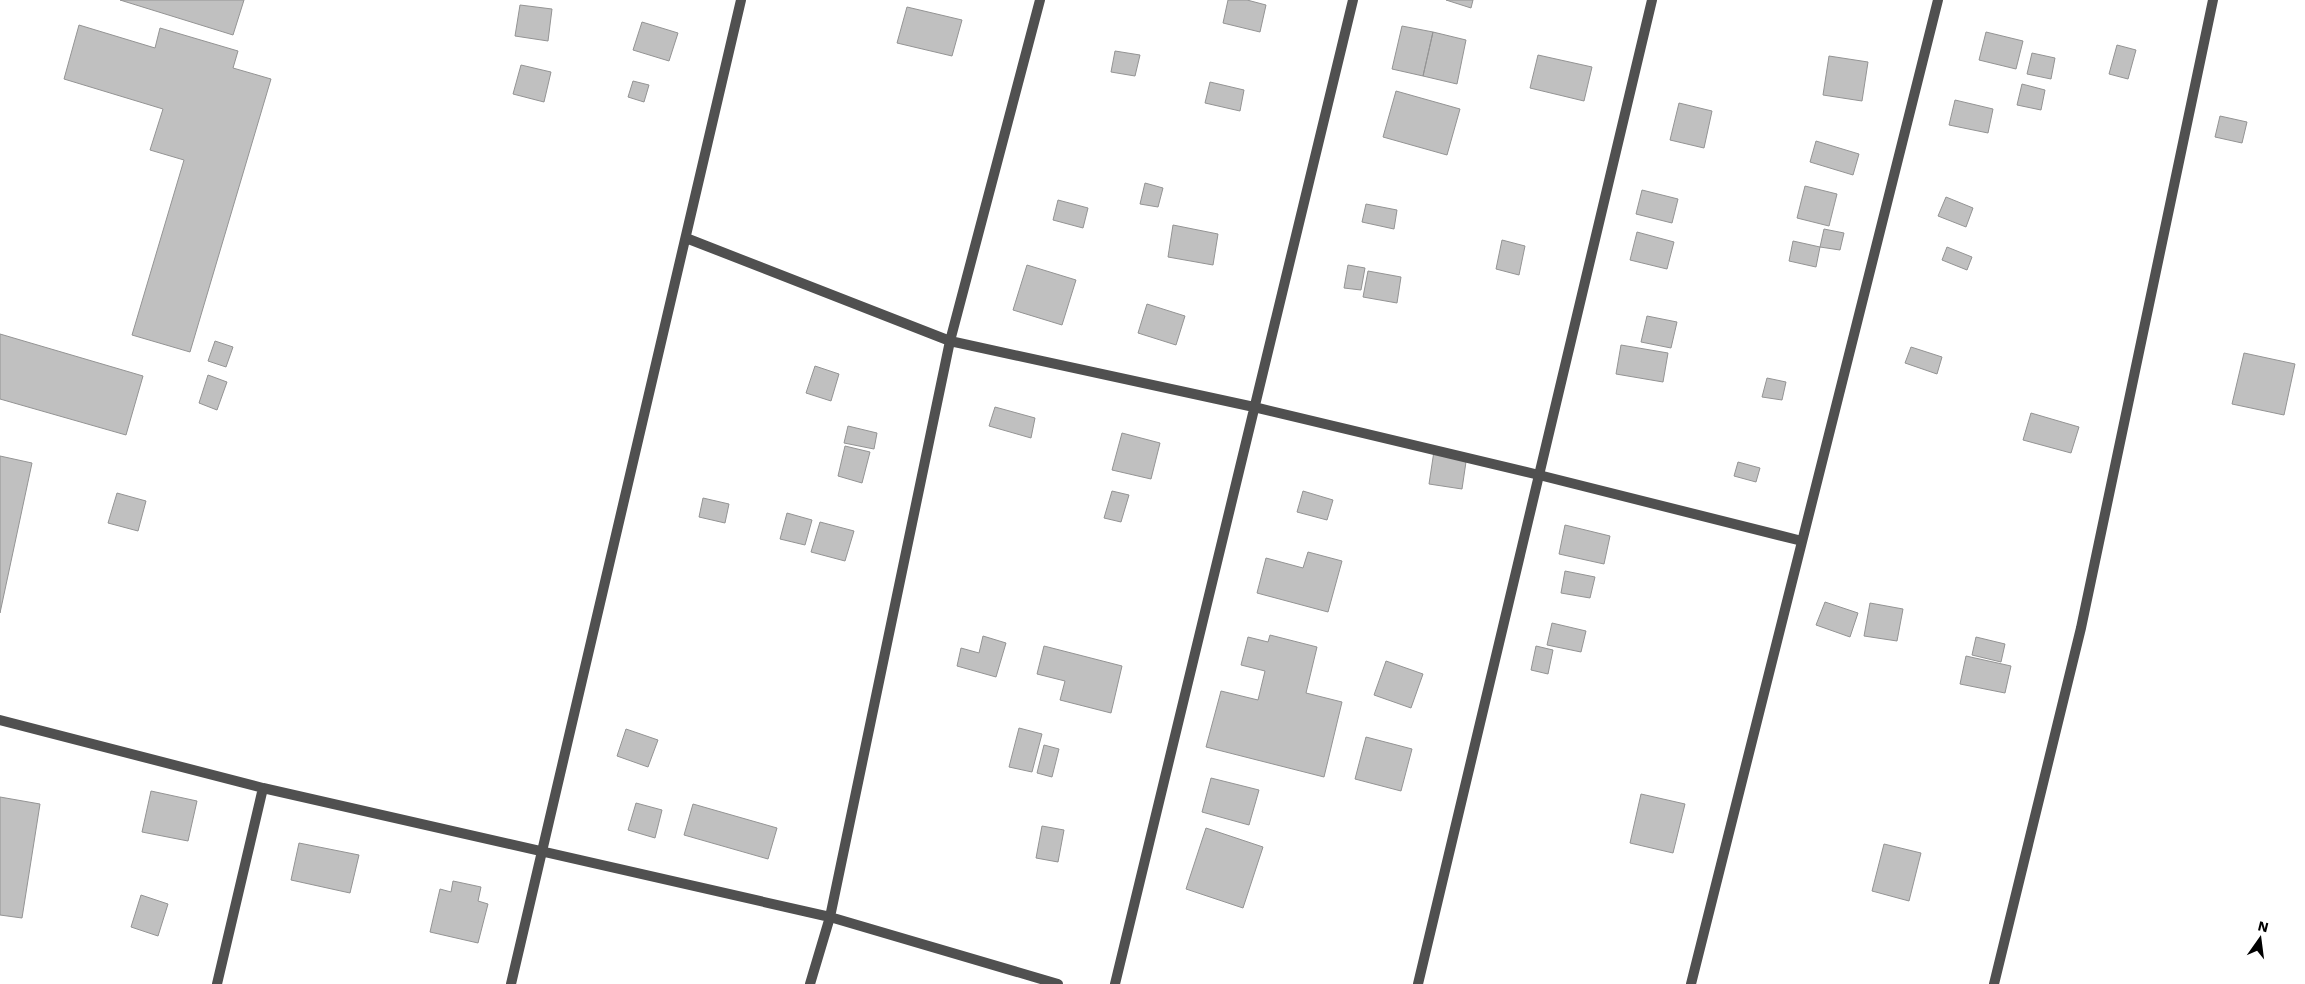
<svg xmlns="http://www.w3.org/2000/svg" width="2305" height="984" font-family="'Work Sans',sans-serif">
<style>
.building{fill:#c0c0c0;stroke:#949494}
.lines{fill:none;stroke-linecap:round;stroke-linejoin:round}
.minor{stroke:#505050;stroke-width:10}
</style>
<rect width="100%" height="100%" fill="#fff"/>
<!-- building -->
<path class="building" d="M 120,0 L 244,0 L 233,35 Z
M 1228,0 L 1247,0 L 1266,5 L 1260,32 L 1223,23 Z
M 1446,0 L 1473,0 L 1471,8 Z
M 520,5 L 552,9 L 548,41 L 515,36 Z
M 907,7 L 962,20 L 952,56 L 897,43 Z
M 642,22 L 678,33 L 669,61 L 633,50 Z
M 79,25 L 155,48 L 160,28 L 238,51 L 233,68 L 271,79 L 190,352 L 132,335 L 184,160 L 150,150 L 163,109 L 64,79 Z
M 1402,26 L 1433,32 L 1423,76 L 1392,69 Z
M 1433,32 L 1466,40 L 1457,84 L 1423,76 Z
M 1986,32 L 2023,41 L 2016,69 L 1979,60 Z
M 2117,45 L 2136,50 L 2128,79 L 2109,74 Z
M 1115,51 L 1140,55 L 1135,76 L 1111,72 Z
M 2032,53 L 2055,58 L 2051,79 L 2027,74 Z
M 1538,55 L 1592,67 L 1584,101 L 1530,88 Z
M 1829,56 L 1868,62 L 1862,101 L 1823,95 Z
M 521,65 L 551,72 L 544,102 L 513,94 Z
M 633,81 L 649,85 L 644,102 L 628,97 Z
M 1210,82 L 1244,90 L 1240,111 L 1205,103 Z
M 2022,84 L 2045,90 L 2041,110 L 2017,105 Z
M 1396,91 L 1460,109 L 1447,155 L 1383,137 Z
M 1955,100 L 1993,109 L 1988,133 L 1949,125 Z
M 1679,103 L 1712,111 L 1704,148 L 1670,140 Z
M 2220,116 L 2247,122 L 2242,143 L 2215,137 Z
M 1816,141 L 1859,154 L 1853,175 L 1810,162 Z
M 1145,183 L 1163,188 L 1158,207 L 1140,204 Z
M 1805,186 L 1837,194 L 1829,226 L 1797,218 Z
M 1642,190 L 1678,199 L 1672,223 L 1636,214 Z
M 1946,197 L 1973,208 L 1966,227 L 1938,216 Z
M 1058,200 L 1088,208 L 1083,228 L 1053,220 Z
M 1366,204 L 1397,210 L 1394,229 L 1362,222 Z
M 1173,225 L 1218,234 L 1213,265 L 1168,257 Z
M 1824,229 L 1844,233 L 1840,250 L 1820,247 Z
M 1637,232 L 1674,242 L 1667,269 L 1630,260 Z
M 1502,240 L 1525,246 L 1519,275 L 1496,269 Z
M 1793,241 L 1820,247 L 1816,267 L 1789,261 Z
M 1947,247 L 1972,257 L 1967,270 L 1942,260 Z
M 1027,265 L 1076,280 L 1062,325 L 1013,310 Z
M 1348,265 L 1365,268 L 1361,290 L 1344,288 Z
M 1368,271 L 1401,277 L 1397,303 L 1363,297 Z
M 1147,304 L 1185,316 L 1176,345 L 1138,333 Z
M 1647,316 L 1677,322 L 1671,348 L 1641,342 Z
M 0,334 L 143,376 L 126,435 L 0,399 Z
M 215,341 L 233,347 L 226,367 L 208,361 Z
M 1621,345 L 1668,353 L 1663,382 L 1616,374 Z
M 1911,347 L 1942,357 L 1937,374 L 1905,363 Z
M 2244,353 L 2295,364 L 2284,415 L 2232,404 Z
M 815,366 L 839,374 L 831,401 L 806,393 Z
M 208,375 L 227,382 L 217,410 L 199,403 Z
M 1767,378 L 1786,382 L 1782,400 L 1762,397 Z
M 995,407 L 1035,418 L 1031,438 L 989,426 Z
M 2031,413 L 2079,427 L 2071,453 L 2023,440 Z
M 848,426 L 877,433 L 874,449 L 844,443 Z
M 1122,433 L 1160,443 L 1151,479 L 1112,470 Z
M 845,446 L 870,452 L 862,483 L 838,476 Z
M 1434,451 L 1467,455 L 1462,489 L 1429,484 Z
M 0,456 L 32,463 L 0,613 Z
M 1738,462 L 1760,468 L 1756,482 L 1734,476 Z
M 1112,491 L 1129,495 L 1121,522 L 1104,518 Z
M 1303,491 L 1333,500 L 1327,520 L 1297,512 Z
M 117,493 L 146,501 L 138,531 L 108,523 Z
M 703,498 L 729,504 L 725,523 L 699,517 Z
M 787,513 L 812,520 L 805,545 L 780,539 Z
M 820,522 L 854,531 L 845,561 L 811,552 Z
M 1565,525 L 1610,536 L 1604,564 L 1559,554 Z
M 1308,552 L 1342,561 L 1328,612 L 1257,593 L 1266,558 L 1303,568 Z
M 1565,571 L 1595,577 L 1590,598 L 1561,593 Z
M 1825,602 L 1858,613 L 1850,637 L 1816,625 Z
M 1870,603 L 1903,609 L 1897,641 L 1864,636 Z
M 1552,623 L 1586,631 L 1581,652 L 1547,645 Z
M 1270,635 L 1317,647 L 1306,693 L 1342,702 L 1324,777 L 1206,747 L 1221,691 L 1258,700 L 1265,671 L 1241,665 L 1248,637 L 1268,642 Z
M 983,636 L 1006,643 L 996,677 L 957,666 L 961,648 L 979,653 Z
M 1976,637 L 2005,644 L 2001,662 L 1972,655 Z
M 1044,646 L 1122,666 L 1111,713 L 1060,700 L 1065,681 L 1037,674 Z
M 1536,646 L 1553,650 L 1548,674 L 1531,670 Z
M 1966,656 L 2011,666 L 2005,693 L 1960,684 Z
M 1386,661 L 1423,674 L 1411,708 L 1374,695 Z
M 1019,728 L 1042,734 L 1032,772 L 1009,767 Z
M 626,729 L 658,740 L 648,767 L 617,756 Z
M 1366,737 L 1412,749 L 1401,791 L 1355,779 Z
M 1044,745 L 1059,749 L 1052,777 L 1037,773 Z
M 1211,778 L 1259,790 L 1249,825 L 1202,812 Z
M 151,791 L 197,801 L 188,841 L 142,832 Z
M 1641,794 L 1685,804 L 1673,853 L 1630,843 Z
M 0,797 L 40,804 L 22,918 L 0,915 Z
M 636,803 L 662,810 L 655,838 L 628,830 Z
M 693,804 L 777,828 L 768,859 L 684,835 Z
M 1042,826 L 1064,830 L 1058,862 L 1036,858 Z
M 1206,828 L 1263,847 L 1243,908 L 1186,889 Z
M 299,843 L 359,855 L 350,893 L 291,880 Z
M 1884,844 L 1921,853 L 1909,901 L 1872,891 Z
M 453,881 L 481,887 L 478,901 L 488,904 L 478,943 L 430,932 L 440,889 L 451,892 Z
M 141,895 L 168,904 L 158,936 L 131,927 Z"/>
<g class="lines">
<!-- minor -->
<path class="minor" d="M 686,238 L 950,341 L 1254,407 L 1539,475 L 1802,541
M 0,720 L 263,788 L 830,917 L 1058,984
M 217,984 L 263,788
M 511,984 L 741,0
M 810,984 L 830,917 L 950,341 L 1040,0
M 1115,984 L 1353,0
M 1418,984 L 1652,0
M 1691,984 L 1938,0
M 1994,984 L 2081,628 L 2213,0"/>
</g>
<!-- north arrow -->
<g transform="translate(2260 939) rotate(14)" stroke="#ffffff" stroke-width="4" paint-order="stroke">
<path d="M0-4L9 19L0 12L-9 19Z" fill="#000000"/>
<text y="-8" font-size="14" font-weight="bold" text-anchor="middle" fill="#000000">N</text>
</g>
</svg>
